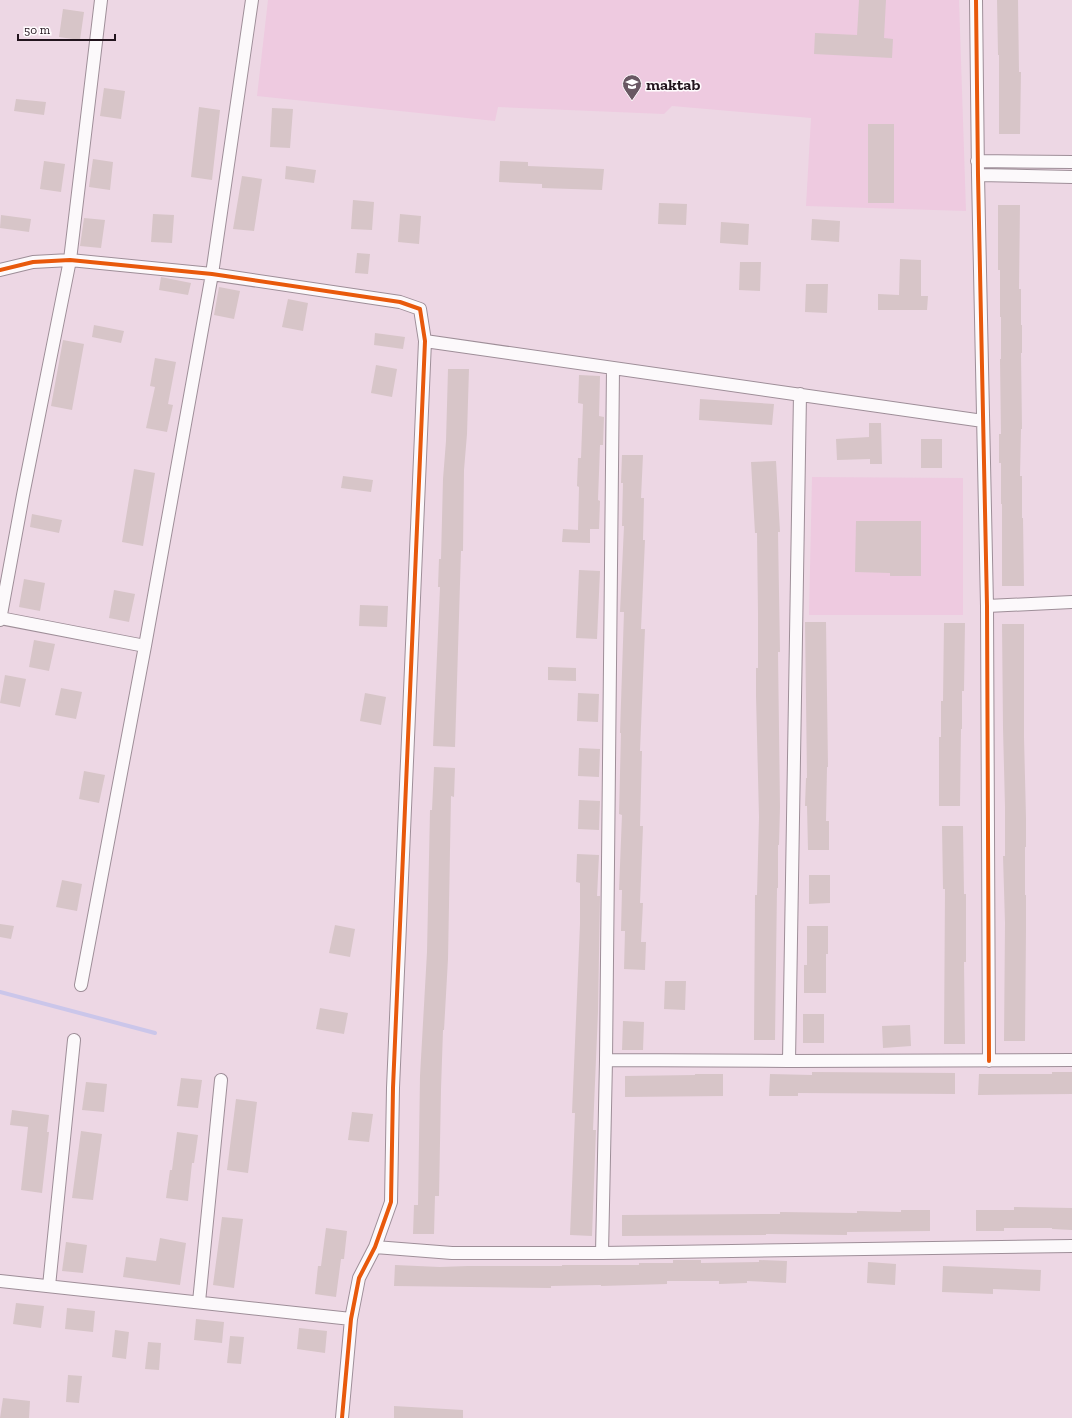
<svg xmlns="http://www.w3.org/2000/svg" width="1072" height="1418" font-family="'Zilla Slab',serif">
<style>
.built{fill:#eecae0}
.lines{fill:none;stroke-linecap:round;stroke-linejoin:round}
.stream{stroke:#cbc6ea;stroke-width:4}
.building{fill:#d7c5c8}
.street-casing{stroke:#9e8e98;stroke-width:14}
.street{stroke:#fcf9fb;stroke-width:12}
.cycleway-casing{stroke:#fffbfd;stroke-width:6}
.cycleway{stroke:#e8590c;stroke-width:4}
.labels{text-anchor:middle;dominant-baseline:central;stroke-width:3;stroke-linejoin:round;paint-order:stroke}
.poi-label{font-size:16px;font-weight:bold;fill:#22141d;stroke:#fffbfd;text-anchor:start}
</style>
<rect width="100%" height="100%" fill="#edd7e4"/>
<!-- built -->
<path class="built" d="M 268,0 L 959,0 L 966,211 L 806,206 L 811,118 L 672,106 L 664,114 L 498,107 L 495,121 L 257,96 Z
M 812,477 L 963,478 L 963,615 L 809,615 Z"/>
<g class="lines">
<!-- stream -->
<path class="stream" d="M 0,992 L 155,1033"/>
</g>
<!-- building -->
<path class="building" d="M 859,0 L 886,0 L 884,38 L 893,39 L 892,58 L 814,54 L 815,33 L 857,35 Z
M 997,0 L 1018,0 L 1019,72 L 1021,72 L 1020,134 L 999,134 L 999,55 L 998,55 Z
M 63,9 L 84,12 L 80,40 L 59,37 Z
M 104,88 L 125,91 L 121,119 L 100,116 Z
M 16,99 L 46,102 L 44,115 L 14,111 Z
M 199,107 L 220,110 L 212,180 L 191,177 Z
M 272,108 L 293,109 L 290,148 L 270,147 Z
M 868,124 L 894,124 L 894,203 L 868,203 Z
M 93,159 L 113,162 L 110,190 L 89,187 Z
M 44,161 L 65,164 L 61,192 L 40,189 Z
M 500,161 L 528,162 L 528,166 L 604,169 L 602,190 L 542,188 L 542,184 L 499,182 Z
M 286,166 L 316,170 L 314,183 L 285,179 Z
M 242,176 L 262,179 L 254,231 L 233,229 Z
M 353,200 L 374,202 L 372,230 L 351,229 Z
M 659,203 L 687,204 L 686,225 L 658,224 Z
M 998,205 L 1020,205 L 1019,289 L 1021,289 L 1021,325 L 1022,325 L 1022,353 L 1021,353 L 1022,429 L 1021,429 L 1020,476 L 1022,476 L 1022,518 L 1023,518 L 1024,586 L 1002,586 L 1002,504 L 1001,504 L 1001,463 L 999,463 L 999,434 L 1001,434 L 1000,359 L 1001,359 L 1001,317 L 1000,317 L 1000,270 L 998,270 Z
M 153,214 L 174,215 L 172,243 L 151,242 Z
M 400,214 L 421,216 L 419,244 L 398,242 Z
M 1,215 L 31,219 L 29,232 L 0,228 Z
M 84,218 L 105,220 L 101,248 L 80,246 Z
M 812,219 L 840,221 L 839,242 L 811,240 Z
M 721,222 L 749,224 L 748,245 L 720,243 Z
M 357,253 L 370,254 L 368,274 L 355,273 Z
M 900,259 L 921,260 L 921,296 L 928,296 L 927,310 L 878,310 L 878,294 L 899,295 Z
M 740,262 L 761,262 L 760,291 L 739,290 Z
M 161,277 L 191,283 L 188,295 L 159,290 Z
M 806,284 L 828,284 L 827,313 L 805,312 Z
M 219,287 L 240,291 L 234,319 L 214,315 Z
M 288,299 L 308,303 L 303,331 L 282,327 Z
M 94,325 L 124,331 L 121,343 L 92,337 Z
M 375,333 L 405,337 L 403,349 L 374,345 Z
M 63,340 L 84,344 L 72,410 L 51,406 Z
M 155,358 L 176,362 L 168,404 L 173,405 L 167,432 L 146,428 L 155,387 L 150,386 Z
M 376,365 L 397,369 L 392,397 L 371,393 Z
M 448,369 L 469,369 L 467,434 L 464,470 L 463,551 L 461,551 L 455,747 L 433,746 L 440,587 L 438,587 L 439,559 L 441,559 L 443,479 L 446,441 Z
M 579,375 L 600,376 L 599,416 L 604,417 L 603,445 L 600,445 L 598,500 L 600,501 L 599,529 L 590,529 L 590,543 L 562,542 L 563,529 L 578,530 L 579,487 L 577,486 L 578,458 L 581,458 L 583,404 L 578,403 Z
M 700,399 L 774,404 L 772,425 L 699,420 Z
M 869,423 L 881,423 L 882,464 L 870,464 L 870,459 L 837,460 L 836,439 L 869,437 Z
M 921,439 L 942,439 L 942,468 L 921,468 Z
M 622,455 L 643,455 L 641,498 L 644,498 L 643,540 L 645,540 L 641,629 L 645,629 L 640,751 L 642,751 L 640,826 L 643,826 L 640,903 L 643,903 L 641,942 L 646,942 L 645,970 L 624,969 L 625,931 L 621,931 L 622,890 L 619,890 L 622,815 L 619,814 L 621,733 L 620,733 L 624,612 L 620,612 L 624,526 L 622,526 L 623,483 L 621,483 Z
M 776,461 L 780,532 L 778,532 L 780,652 L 778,652 L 780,807 L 779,845 L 778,845 L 778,888 L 777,888 L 775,1040 L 754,1040 L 755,895 L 757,895 L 759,817 L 756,696 L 756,668 L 758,668 L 758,614 L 757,533 L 755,533 L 751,462 Z
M 134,469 L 155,473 L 143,546 L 122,542 Z
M 343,476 L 373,480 L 371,492 L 341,488 Z
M 32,514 L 62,520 L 59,533 L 30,527 Z
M 856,521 L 921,521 L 921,576 L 890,576 L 890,573 L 855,572 Z
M 579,570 L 600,571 L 597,639 L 576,638 Z
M 24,579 L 45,583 L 40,611 L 19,607 Z
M 114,590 L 135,594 L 129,622 L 109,618 Z
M 360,605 L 388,606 L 387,627 L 359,626 Z
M 805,622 L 826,622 L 828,767 L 827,767 L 826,821 L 829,821 L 829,850 L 808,850 L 807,806 L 805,806 L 806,778 L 807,778 Z
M 944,623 L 965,623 L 964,691 L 962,691 L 962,729 L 961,729 L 960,806 L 939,806 L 939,737 L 941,737 L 941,701 L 943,701 Z
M 1002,624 L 1024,624 L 1024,737 L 1026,818 L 1026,847 L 1025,847 L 1025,895 L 1026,895 L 1026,931 L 1025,1041 L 1004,1041 L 1005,923 L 1003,856 L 1005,856 L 1005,807 L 1003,728 Z
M 34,640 L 55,644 L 49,671 L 29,667 Z
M 548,667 L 576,668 L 576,681 L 548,680 Z
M 5,675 L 26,679 L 20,707 L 0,703 Z
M 61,688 L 82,692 L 76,719 L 55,715 Z
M 365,693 L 386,697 L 381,725 L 360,721 Z
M 578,693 L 599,694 L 598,722 L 577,721 Z
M 579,748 L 600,749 L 599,777 L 578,776 Z
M 434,767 L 455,768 L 454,797 L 451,796 L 448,959 L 444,1030 L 443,1030 L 441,1089 L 439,1196 L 435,1196 L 434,1234 L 413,1234 L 414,1205 L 418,1205 L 420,1076 L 427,952 L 430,810 L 432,810 Z
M 84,771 L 105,775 L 99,803 L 79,799 Z
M 579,800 L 600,801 L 599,830 L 578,829 Z
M 942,826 L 963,826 L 964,894 L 966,894 L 966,962 L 964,962 L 965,1044 L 944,1044 L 945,889 L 943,889 Z
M 577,854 L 599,855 L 597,896 L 600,896 L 598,1012 L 593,1130 L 596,1130 L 592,1236 L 570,1235 L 575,1113 L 572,1113 L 580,924 L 580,883 L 576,882 Z
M 809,875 L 830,875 L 830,903 L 809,904 Z
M 62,880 L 82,884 L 77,911 L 56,907 Z
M 0,924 L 14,926 L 11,939 L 0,937 Z
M 335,925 L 355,929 L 350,957 L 329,953 Z
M 807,926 L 828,926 L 828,954 L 826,954 L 826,993 L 804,993 L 804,965 L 807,965 Z
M 665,981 L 686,981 L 685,1010 L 664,1009 Z
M 320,1008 L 348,1013 L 344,1034 L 316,1029 Z
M 803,1014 L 824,1014 L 824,1043 L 803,1043 Z
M 623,1021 L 644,1022 L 643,1050 L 622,1050 Z
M 910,1025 L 911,1046 L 883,1048 L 882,1026 Z
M 812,1072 L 955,1073 L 955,1094 L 798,1093 L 798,1096 L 769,1096 L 770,1074 L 812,1075 Z
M 1052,1072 L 1072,1072 L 1072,1094 L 978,1095 L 979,1074 L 1052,1074 Z
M 695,1074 L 723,1074 L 723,1096 L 625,1097 L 625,1076 L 695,1075 Z
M 181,1078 L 202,1080 L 198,1108 L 177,1106 Z
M 86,1082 L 107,1084 L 104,1112 L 82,1110 Z
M 236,1099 L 257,1102 L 248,1173 L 227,1170 Z
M 12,1110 L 49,1115 L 47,1132 L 49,1132 L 42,1193 L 21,1190 L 28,1127 L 10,1125 Z
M 352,1112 L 373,1114 L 369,1142 L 348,1140 Z
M 81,1131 L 102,1134 L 93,1200 L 72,1198 Z
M 177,1132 L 198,1135 L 194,1163 L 192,1163 L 188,1201 L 166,1198 L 170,1170 L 172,1170 Z
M 1014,1207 L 1072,1208 L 1072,1230 L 1052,1229 L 1052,1228 L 1004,1228 L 1004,1231 L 976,1231 L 976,1210 L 1014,1210 Z
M 901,1210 L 930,1210 L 930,1231 L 847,1232 L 847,1235 L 766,1234 L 766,1235 L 622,1236 L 622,1215 L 780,1214 L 780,1212 L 857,1213 L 857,1211 L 901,1212 Z
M 222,1217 L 243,1219 L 234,1288 L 213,1285 Z
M 326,1228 L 347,1231 L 344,1259 L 341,1259 L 336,1297 L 315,1294 L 318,1266 L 321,1266 Z
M 160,1238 L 186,1243 L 180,1285 L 123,1277 L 126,1257 L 156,1261 Z
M 66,1242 L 87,1245 L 83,1273 L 62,1271 Z
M 673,1260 L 701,1260 L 701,1263 L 759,1262 L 759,1260 L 787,1261 L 786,1283 L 747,1281 L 747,1283 L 719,1284 L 719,1281 L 667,1281 L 667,1284 L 601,1286 L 601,1285 L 551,1286 L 551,1288 L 394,1286 L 395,1265 L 440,1267 L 468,1266 L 562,1266 L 562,1265 L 639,1265 L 639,1263 L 673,1263 Z
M 868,1262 L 896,1264 L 895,1285 L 867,1283 Z
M 943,1266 L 1041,1270 L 1040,1291 L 993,1289 L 993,1294 L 942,1292 Z
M 16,1303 L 44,1306 L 41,1328 L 13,1324 Z
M 67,1308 L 95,1311 L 93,1332 L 65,1329 Z
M 196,1319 L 224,1322 L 222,1343 L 194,1340 Z
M 299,1328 L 327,1331 L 325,1353 L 297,1349 Z
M 115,1330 L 129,1332 L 126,1359 L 112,1357 Z
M 230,1336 L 244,1337 L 241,1364 L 227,1363 Z
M 148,1342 L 161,1343 L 159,1370 L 145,1369 Z
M 68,1375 L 82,1376 L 79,1403 L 66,1402 Z
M 3,1398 L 30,1401 L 29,1418 L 0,1418 Z
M 394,1406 L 463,1410 L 463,1418 L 394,1418 Z"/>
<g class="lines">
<defs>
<path id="street" d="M 976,0 L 978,175 L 987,606 L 989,1061
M 977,161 L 1072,162
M 978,175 L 1072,177
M 0,270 L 33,262 L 70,260 L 212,274 L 400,302 L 420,309 L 425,341 L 393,1088 L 391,1202 L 375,1247 L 359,1278 L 351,1319 L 342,1418
M 425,341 L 983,421
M 987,606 L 1072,602
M 0,618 L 145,646
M 0,620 L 23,495 L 70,260 L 101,0
M 81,985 L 145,646 L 212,274 L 252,0
M 606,1060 L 789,1061 L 1072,1060
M 789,1061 L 800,394
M 375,1247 L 452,1253 L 602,1253 L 1072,1246
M 602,1253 L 606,1060 L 613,368
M 0,1281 L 351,1319
M 49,1286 L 74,1040
M 199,1302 L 221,1080"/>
</defs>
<!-- street casing -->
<use href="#street" class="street-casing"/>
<!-- street -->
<use href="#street" class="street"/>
<defs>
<path id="cycleway" d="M 976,0 L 978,175 L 987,606 L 989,1061
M 0,270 L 33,262 L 70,260 L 212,274 L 400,302 L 420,309 L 425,341 L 393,1088 L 391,1202 L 375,1247 L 359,1278 L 351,1319 L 342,1418"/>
</defs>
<!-- cycleway casing -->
<use href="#cycleway" class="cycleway-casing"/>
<!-- cycleway -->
<use href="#cycleway" class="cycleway"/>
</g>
<!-- icons -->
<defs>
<symbol id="school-pin" viewBox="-11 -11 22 30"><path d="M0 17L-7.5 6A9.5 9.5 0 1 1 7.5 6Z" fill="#695863" stroke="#fffbfd"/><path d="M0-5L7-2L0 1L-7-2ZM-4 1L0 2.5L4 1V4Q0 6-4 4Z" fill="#fff"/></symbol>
</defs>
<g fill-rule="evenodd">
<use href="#school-pin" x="621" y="73" width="22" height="30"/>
</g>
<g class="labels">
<!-- poi labels -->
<g class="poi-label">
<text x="646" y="84">maktab</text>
</g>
</g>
<!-- scale -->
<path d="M18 34v6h97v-6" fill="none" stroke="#22141d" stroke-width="2"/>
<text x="24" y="34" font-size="12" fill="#22141d" stroke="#fffbfd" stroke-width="3" paint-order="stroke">50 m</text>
</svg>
